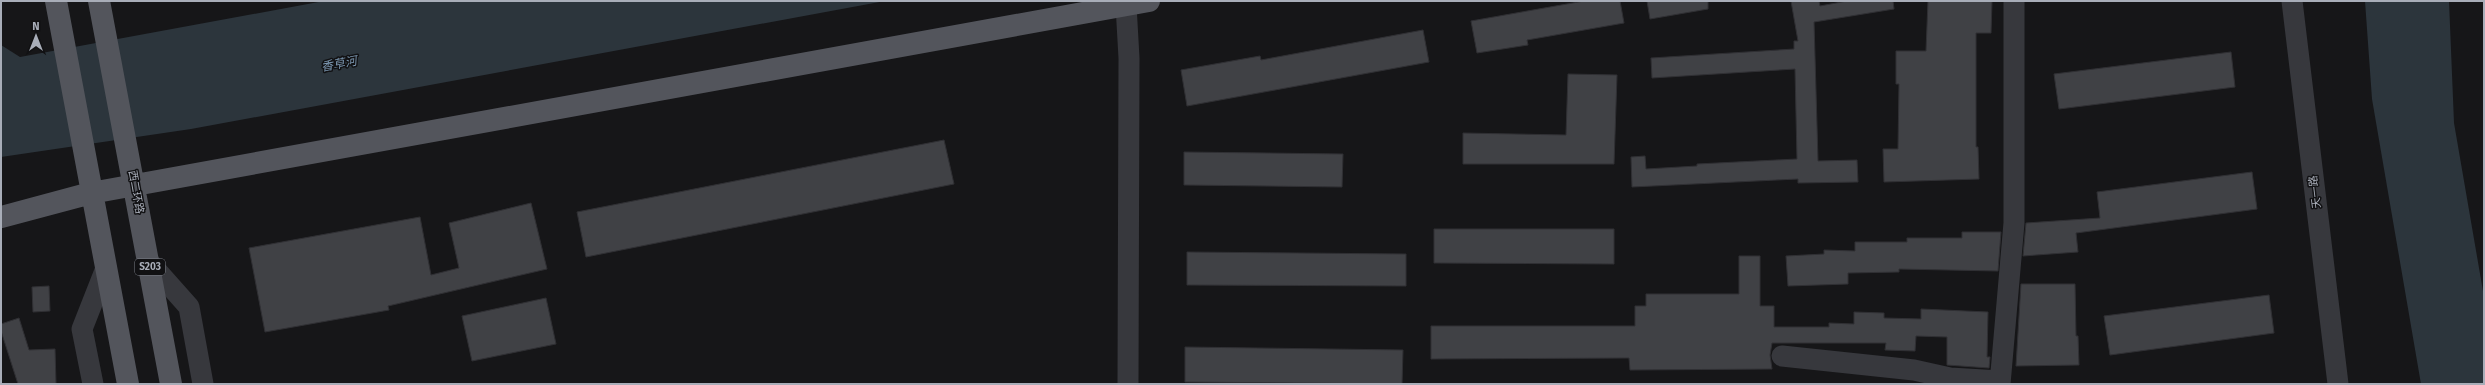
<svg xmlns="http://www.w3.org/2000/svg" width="2485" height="385" font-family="'Fira Sans','Noto Sans SC',sans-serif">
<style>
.water{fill:#2c353c}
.building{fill:#404145;stroke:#303034}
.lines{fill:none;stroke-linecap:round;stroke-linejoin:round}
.minor{stroke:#37383d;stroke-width:21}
.major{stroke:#53555c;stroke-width:22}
.labels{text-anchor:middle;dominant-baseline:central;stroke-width:3;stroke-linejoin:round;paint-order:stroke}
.shield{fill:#111113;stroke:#7b7e86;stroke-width:1}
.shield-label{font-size:10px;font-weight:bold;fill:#a8adb8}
.street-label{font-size:11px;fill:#a8adb8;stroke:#111113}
.water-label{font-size:12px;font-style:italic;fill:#7e9ab4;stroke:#111113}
</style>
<rect width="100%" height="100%" fill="#161618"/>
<!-- water -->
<path class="water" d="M 324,1 L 885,1 L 191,129 L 1,157 L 1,45 L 20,57 Z
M 2365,1 L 2449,1 L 2454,123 L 2484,297 L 2484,384 L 2421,384 L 2372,99 Z"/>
<!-- building -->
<path class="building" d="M 1584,1 L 1620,1 L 1624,23 L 1527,40 L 1528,45 L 1477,53 L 1471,21 Z
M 1647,1 L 1708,1 L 1708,9 L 1650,19 Z
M 1791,1 L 1819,1 L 1820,6 L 1847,1 L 1893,1 L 1894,9 L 1814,22 L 1818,161 L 1857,160 L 1858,182 L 1798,183 L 1798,179 L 1632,187 L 1631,157 L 1645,156 L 1646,169 L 1697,166 L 1697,164 L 1797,159 L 1795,69 L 1652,78 L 1651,58 L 1794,49 L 1794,41 L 1798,41 Z
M 1928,1 L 1992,1 L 1991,33 L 1976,33 L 1976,147 L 1978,147 L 1979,179 L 1884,182 L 1883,149 L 1898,149 L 1899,84 L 1896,84 L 1896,51 L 1926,51 Z
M 1423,30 L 1429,62 L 1187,106 L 1181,70 L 1260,56 L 1261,60 Z
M 2231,52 L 2235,87 L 2059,109 L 2054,74 Z
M 1568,74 L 1617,75 L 1614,164 L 1463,164 L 1463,133 L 1566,135 Z
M 944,140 L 954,184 L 586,257 L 577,212 Z
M 1184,152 L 1343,154 L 1342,187 L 1184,185 Z
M 2252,172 L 2257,209 L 2076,233 L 2078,252 L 2023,256 L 2026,223 L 2100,218 L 2097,192 Z
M 531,203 L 547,269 L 388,306 L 389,310 L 265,332 L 249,248 L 420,217 L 431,275 L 459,268 L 449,223 Z
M 1434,229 L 1614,229 L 1614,264 L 1434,263 Z
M 1962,232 L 2001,232 L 1998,271 L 1899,269 L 1899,272 L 1848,273 L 1848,284 L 1788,286 L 1786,256 L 1824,254 L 1824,250 L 1855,251 L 1855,242 L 1907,242 L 1907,238 L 1962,238 Z
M 1187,252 L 1406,254 L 1406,286 L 1187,285 Z
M 1739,256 L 1760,256 L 1760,306 L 1774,306 L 1774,327 L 1829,327 L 1829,323 L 1854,324 L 1854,312 L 1884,313 L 1884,318 L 1921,319 L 1921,309 L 1988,312 L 1987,357 L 1990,357 L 1989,368 L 1947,365 L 1947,337 L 1916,336 L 1915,351 L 1885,350 L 1886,343 L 1772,343 L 1770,355 L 1772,369 L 1630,370 L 1629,358 L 1431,359 L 1431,326 L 1635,326 L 1635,306 L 1646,306 L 1646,294 L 1739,294 Z
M 2021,284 L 2075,284 L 2076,336 L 2078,336 L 2079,365 L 2016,366 Z
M 49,286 L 50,311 L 33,312 L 32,287 Z
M 2269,295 L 2274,333 L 2110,355 L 2104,316 Z
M 546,298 L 556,344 L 472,361 L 462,316 Z
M 19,318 L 29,350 L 55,349 L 56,384 L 18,384 L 1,331 L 1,324 Z
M 1185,347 L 1403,350 L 1402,384 L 1185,382 Z"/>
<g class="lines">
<!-- minor -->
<path class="minor" d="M 2292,1 L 2338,384
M 1126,5 L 1129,58 L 1128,384
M 149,262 L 189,307 L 203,384
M 1782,356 L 1914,370 L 1950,378 L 2000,381
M 93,384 L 82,329 L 106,268
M 2000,384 L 2014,223 L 2014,1"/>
<!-- major -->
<path class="major" d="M 56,1 L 128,384
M 99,1 L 171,384
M 1,217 L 91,193 L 1149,1"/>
</g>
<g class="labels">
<!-- shield labels -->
<rect class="shield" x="135" y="259" width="30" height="16" rx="3"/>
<g class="shield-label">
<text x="150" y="267">S203</text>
</g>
<!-- street labels -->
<g class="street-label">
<text transform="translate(136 192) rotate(80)">西二环路</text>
<text transform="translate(2315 192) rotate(-97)">天一路</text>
</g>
<!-- water labels -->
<g class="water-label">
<text transform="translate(339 64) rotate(-11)">香草河</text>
</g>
</g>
<!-- border -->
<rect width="2485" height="385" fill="none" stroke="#a8adb8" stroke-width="4"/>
<!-- north arrow -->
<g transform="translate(36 36)" stroke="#111113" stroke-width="3" paint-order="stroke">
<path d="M0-3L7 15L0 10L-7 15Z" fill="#a8adb8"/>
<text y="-6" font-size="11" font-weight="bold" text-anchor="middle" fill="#a8adb8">N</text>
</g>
</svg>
